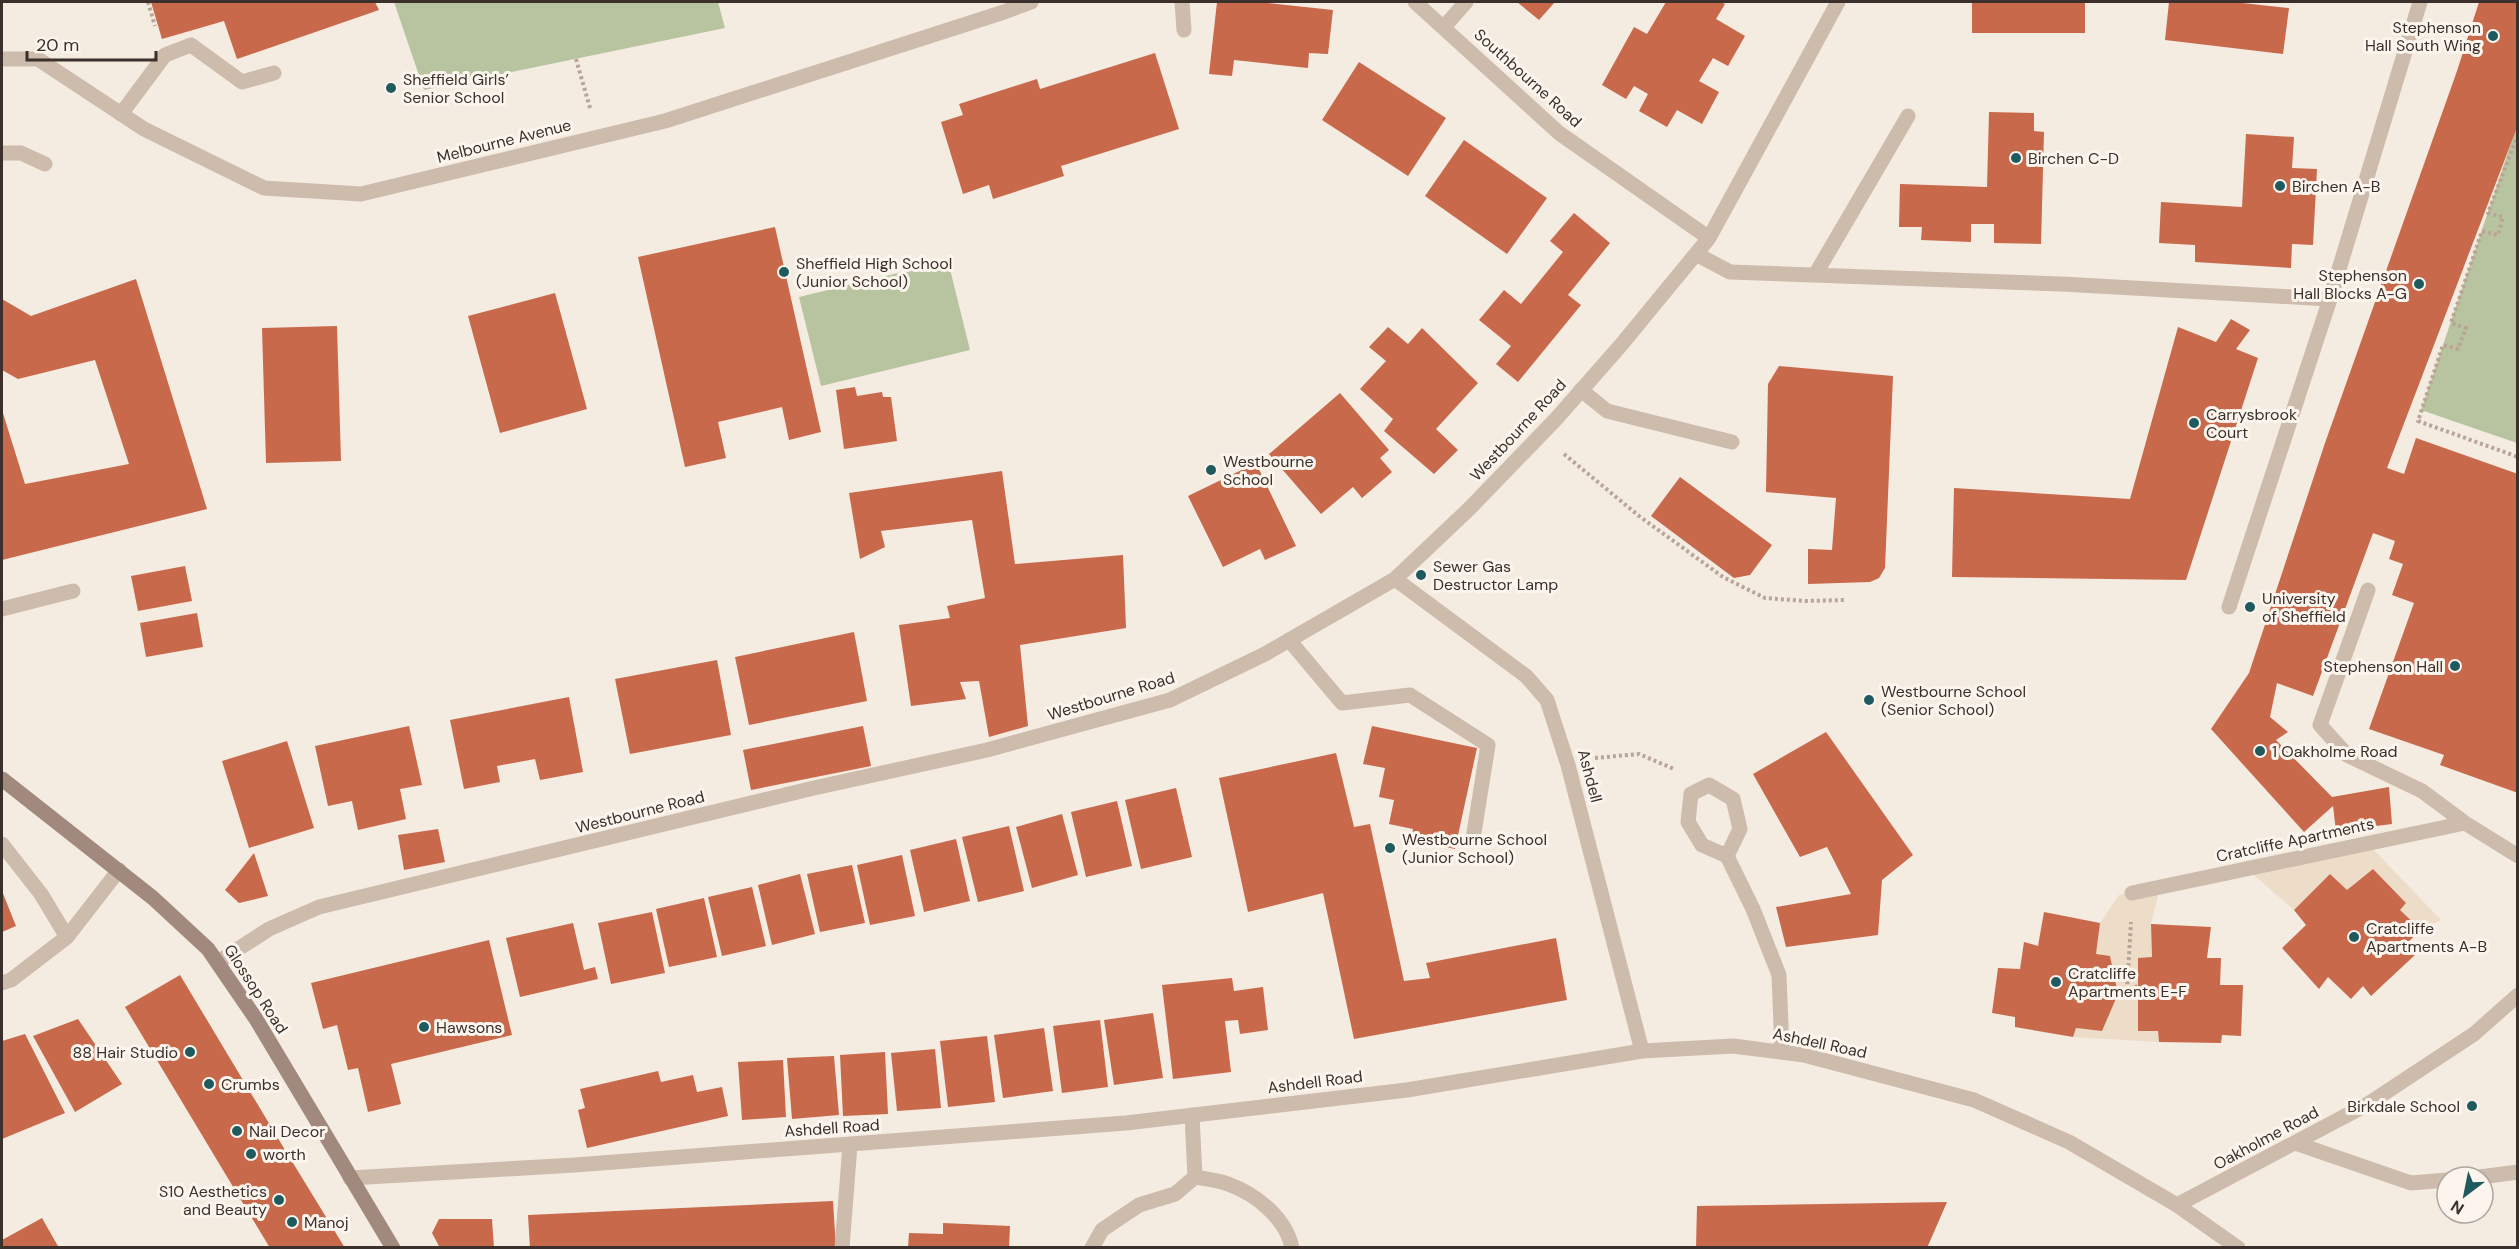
<svg xmlns="http://www.w3.org/2000/svg" width="2519" height="1249" font-family="'DM Sans',sans-serif">
<style>
.green{fill:#b8c4a0}
.plaza{fill:#ecdcc8}
.building{fill:#c8694b}
.lines{fill:none;stroke-linecap:round;stroke-linejoin:round}
.path{stroke:#b9a596;stroke-width:4;stroke-dasharray:3 3;stroke-linecap:butt}
.service{stroke:#cdbbac;stroke-width:15}
.minor{stroke:#cdbbac;stroke-width:15}
.secondary{stroke:#a18a7d;stroke-width:15}
.poi-dot{fill:#1f5a5e;stroke:#fbf5ee;stroke-width:2}
.labels{text-anchor:middle;dominant-baseline:central;stroke-width:6;stroke-linejoin:round;paint-order:stroke}
.poi-label{font-size:16px;fill:#3b302b;stroke:#fbf5ee;text-anchor:start}
.street-label{font-size:16px;fill:#3b302b;stroke:#fbf5ee}
</style>
<rect width="100%" height="100%" fill="#f4ebe1"/>
<!-- green -->
<path class="green" d="M 394,2 L 718,2 L 725,28 L 424,90 Z
M 2517,126 L 2518,443 L 2517,443 L 2421,410 Z
M 948,261 L 970,350 L 821,386 L 799,297 Z"/>
<!-- plaza -->
<path class="plaza" d="M 2367,843 L 2441,920 L 2421,930 L 2400,910 L 2406,903 L 2373,869 L 2347,890 L 2330,875 L 2294,910 L 2246,868 Z
M 2160,887 L 2151,924 L 2152,957 L 2138,958 L 2138,1031 L 2158,1031 L 2159,1042 L 2073,1037 L 2076,1028 L 2102,1031 L 2118,994 L 2110,957 L 2096,954 L 2100,923 L 2119,895 Z"/>
<!-- building -->
<path class="building" d="M 151,2 L 375,2 L 379,10 L 237,59 L 224,21 L 162,39 Z
M 1217,2 L 1257,2 L 1333,10 L 1328,54 L 1309,53 L 1308,68 L 1234,60 L 1232,76 L 1209,74 Z
M 1517,2 L 1555,2 L 1539,20 Z
M 1666,2 L 1720,2 L 1725,4 L 1716,19 L 1745,36 L 1728,66 L 1713,58 L 1699,81 L 1719,92 L 1702,124 L 1677,110 L 1667,127 L 1639,111 L 1648,94 L 1634,86 L 1626,99 L 1602,85 L 1634,27 L 1647,34 Z
M 1972,2 L 2085,2 L 2085,33 L 1972,33 Z
M 2169,2 L 2233,2 L 2289,8 L 2283,54 L 2165,40 Z
M 2479,2 L 2518,2 L 2518,125 L 2387,468 L 2404,474 L 2416,438 L 2518,474 L 2518,793 L 2440,765 L 2444,755 L 2369,729 L 2414,603 L 2392,595 L 2403,564 L 2389,559 L 2395,541 L 2373,533 L 2313,696 L 2277,683 L 2270,717 L 2288,732 L 2276,740 L 2332,797 L 2389,787 L 2392,824 L 2336,831 L 2333,806 L 2304,832 L 2211,729 L 2249,673 L 2325,443 L 2457,71 Z
M 1155,53 L 1179,129 L 1061,166 L 1064,176 L 993,199 L 989,185 L 963,194 L 941,122 L 963,115 L 959,104 L 1037,79 L 1040,89 Z
M 1359,62 L 1446,118 L 1408,176 L 1322,120 Z
M 1989,112 L 2034,113 L 2034,131 L 2044,132 L 2041,244 L 1994,243 L 1994,224 L 1971,224 L 1971,242 L 1921,240 L 1922,227 L 1899,227 L 1900,184 L 1987,187 Z
M 2246,134 L 2294,137 L 2292,168 L 2317,169 L 2313,245 L 2292,244 L 2291,268 L 2195,262 L 2195,245 L 2159,243 L 2161,202 L 2242,207 Z
M 1464,140 L 1547,198 L 1507,254 L 1425,196 Z
M 1574,213 L 1610,243 L 1568,295 L 1581,305 L 1518,382 L 1496,364 L 1511,346 L 1479,320 L 1504,290 L 1521,304 L 1563,252 L 1550,241 Z
M 775,227 L 821,432 L 789,440 L 782,407 L 718,422 L 726,458 L 685,467 L 638,257 Z
M 136,279 L 207,509 L 2,560 L 2,410 L 25,484 L 129,464 L 95,360 L 18,379 L 2,370 L 2,299 L 31,316 Z
M 555,293 L 587,409 L 500,433 L 468,316 Z
M 2231,319 L 2250,330 L 2236,349 L 2258,358 L 2186,580 L 1952,577 L 1954,488 L 2130,499 L 2178,327 L 2216,342 Z
M 337,326 L 341,461 L 266,463 L 262,328 Z
M 1388,327 L 1408,344 L 1422,328 L 1478,383 L 1436,429 L 1458,450 L 1434,474 L 1384,431 L 1393,419 L 1360,389 L 1386,361 L 1369,347 Z
M 1779,366 L 1893,376 L 1885,568 L 1879,578 L 1870,582 L 1808,584 L 1808,549 L 1832,550 L 1836,498 L 1766,492 L 1768,384 Z
M 855,387 L 857,396 L 882,392 L 883,397 L 891,397 L 897,441 L 844,449 L 836,390 Z
M 1340,393 L 1389,450 L 1380,458 L 1392,472 L 1362,498 L 1353,487 L 1321,514 L 1269,454 Z
M 1256,463 L 1296,546 L 1265,560 L 1260,549 L 1223,567 L 1188,496 Z
M 1002,471 L 1015,564 L 1123,555 L 1126,628 L 1020,645 L 1028,726 L 989,737 L 979,681 L 960,682 L 966,699 L 911,706 L 899,625 L 950,618 L 947,606 L 985,598 L 972,520 L 881,531 L 885,547 L 860,559 L 849,493 Z
M 1680,477 L 1772,545 L 1750,575 L 1734,578 L 1651,516 Z
M 185,566 L 192,601 L 138,611 L 131,576 Z
M 197,613 L 203,647 L 146,657 L 140,623 Z
M 854,632 L 867,701 L 749,725 L 735,657 Z
M 717,660 L 731,735 L 630,754 L 615,679 Z
M 569,697 L 583,772 L 540,780 L 535,759 L 497,766 L 500,782 L 464,789 L 450,720 Z
M 409,726 L 422,785 L 400,789 L 406,819 L 358,830 L 352,801 L 328,806 L 315,746 Z
M 863,726 L 871,766 L 751,790 L 743,750 Z
M 1372,726 L 1477,748 L 1455,849 L 1411,839 L 1413,829 L 1389,824 L 1394,800 L 1379,797 L 1385,768 L 1363,764 Z
M 1826,732 L 1913,855 L 1882,880 L 1878,935 L 1786,947 L 1776,907 L 1851,894 L 1827,847 L 1800,857 L 1753,774 Z
M 287,741 L 314,828 L 249,848 L 222,761 Z
M 1336,753 L 1354,827 L 1370,824 L 1404,981 L 1430,978 L 1426,963 L 1556,938 L 1567,1000 L 1354,1039 L 1323,893 L 1248,912 L 1219,778 Z
M 1176,788 L 1192,857 L 1141,869 L 1125,800 Z
M 1117,801 L 1132,866 L 1086,877 L 1071,812 Z
M 1062,814 L 1078,875 L 1032,888 L 1016,827 Z
M 1009,826 L 1024,891 L 978,902 L 962,837 Z
M 438,829 L 445,862 L 404,870 L 398,835 Z
M 956,839 L 970,901 L 924,912 L 910,850 Z
M 254,853 L 268,896 L 239,903 L 225,890 Z
M 902,855 L 915,916 L 870,925 L 857,865 Z
M 852,865 L 865,923 L 820,932 L 807,874 Z
M 2373,869 L 2406,903 L 2400,910 L 2421,930 L 2406,944 L 2416,954 L 2371,996 L 2363,986 L 2351,999 L 2328,977 L 2319,989 L 2282,948 L 2306,925 L 2294,910 L 2330,874 L 2347,890 Z
M 800,874 L 815,934 L 772,945 L 758,885 Z
M 752,887 L 766,946 L 722,956 L 708,897 Z
M 2,891 L 16,926 L 2,932 Z
M 704,898 L 717,957 L 669,967 L 656,909 Z
M 652,912 L 665,973 L 611,984 L 598,923 Z
M 2044,912 L 2100,923 L 2096,954 L 2110,956 L 2118,994 L 2102,1031 L 2076,1028 L 2073,1037 L 2015,1027 L 2015,1017 L 1992,1013 L 1998,968 L 2020,969 L 2024,942 L 2038,946 Z
M 573,923 L 584,970 L 595,967 L 598,979 L 520,997 L 506,938 Z
M 2151,924 L 2211,927 L 2207,958 L 2221,958 L 2220,985 L 2243,985 L 2241,1036 L 2222,1035 L 2221,1043 L 2159,1042 L 2158,1031 L 2138,1031 L 2138,958 L 2152,957 Z
M 489,940 L 512,1035 L 391,1064 L 401,1104 L 368,1112 L 358,1068 L 348,1070 L 337,1025 L 323,1029 L 311,983 Z
M 180,975 L 285,1150 L 345,1248 L 270,1248 L 244,1205 L 125,1007 Z
M 1232,978 L 1234,991 L 1263,987 L 1268,1030 L 1240,1034 L 1238,1020 L 1225,1021 L 1231,1072 L 1173,1079 L 1162,985 Z
M 1153,1013 L 1163,1078 L 1114,1085 L 1104,1020 Z
M 78,1019 L 122,1084 L 75,1112 L 33,1036 Z
M 1100,1020 L 1108,1087 L 1062,1093 L 1053,1026 Z
M 1044,1028 L 1053,1091 L 1003,1098 L 994,1035 Z
M 25,1034 L 65,1113 L 2,1139 L 2,1041 Z
M 987,1036 L 995,1102 L 948,1107 L 940,1041 Z
M 935,1049 L 941,1108 L 897,1111 L 891,1053 Z
M 885,1052 L 888,1114 L 843,1116 L 840,1055 Z
M 834,1056 L 839,1115 L 792,1119 L 787,1058 Z
M 783,1060 L 786,1117 L 742,1120 L 738,1062 Z
M 658,1071 L 661,1082 L 693,1075 L 697,1092 L 722,1087 L 728,1116 L 587,1148 L 578,1110 L 585,1108 L 580,1089 Z
M 833,1201 L 836,1248 L 530,1248 L 528,1215 Z
M 1947,1202 L 1927,1248 L 1696,1248 L 1697,1206 Z
M 42,1218 L 59,1248 L 2,1248 L 2,1240 Z
M 439,1219 L 492,1219 L 494,1248 L 440,1248 L 432,1233 Z
M 943,1223 L 1010,1226 L 1009,1248 L 908,1248 L 909,1233 L 943,1234 Z"/>
<g class="lines">
<!-- path -->
<path class="path" d="M 148,2 L 155,26
M 576,59 L 590,108
M 2518,134 L 2488,213 L 2503,217 L 2498,235 L 2482,231 L 2451,323 L 2466,328 L 2458,349 L 2443,345 L 2418,421 L 2518,457
M 1564,454 L 1639,516 L 1723,577 L 1765,598 L 1805,601 L 1845,600
M 1595,758 L 1639,754 L 1674,769
M 2127,990 L 2131,922
M 2118,994 L 2138,986"/>
<!-- service -->
<path class="service" d="M 1182,2 L 1184,30
M 1444,27 L 1466,2
M 121,114 L 165,55 L 191,45 L 242,82 L 274,73
M 2,153 L 21,153 L 45,164
M 1696,254 L 1730,272 L 2062,284 L 2330,299
M 1815,275 L 1908,116
M 1581,390 L 1607,411 L 1732,442
M 2368,590 L 2320,725 L 2347,755 L 2422,791 L 2465,823 L 2518,856
M 2229,607 L 2330,299 L 2420,2
M 2,609 L 73,591
M 1289,640 L 1342,703 L 1410,695 L 1488,745 L 1473,839
M 2,844 L 41,894 L 67,937
M 1727,856 L 1702,845 L 1688,822 L 1691,794 L 1709,785 L 1733,799 L 1740,829 L 1727,856 L 1753,909 L 1779,975 L 1782,1052
M 2132,893 L 2465,823
M 2,983 L 11,980 L 67,937 L 119,870
M 1192,1115 L 1195,1177
M 2295,1143 L 2411,1183 L 2447,1180
M 1195,1177 C 1205,1179 1218,1180 1228,1184 C 1256,1194 1286,1218 1292,1248
M 2480,1177 L 2518,1172
M 1092,1248 L 1102,1230 L 1139,1205 L 1175,1194 L 1195,1177"/>
<!-- minor -->
<path class="minor" d="M 1415,2 L 1559,133 L 1709,238
M 2,59 L 38,59 L 144,129 L 264,188 L 361,194 L 665,121 L 1004,12 L 1031,2
M 1395,579 L 1526,676 L 1547,700 L 1568,765 L 1642,1051
M 218,962 L 269,929 L 319,907 L 814,788 L 987,750 L 1170,700 L 1265,654 L 1395,579 L 1470,508 L 1556,419 L 1621,345 L 1709,238 L 1838,2
M 350,1178 L 575,1165 L 1126,1123 L 1407,1090 L 1642,1051 L 1733,1046 L 1804,1055 L 1974,1100 L 2069,1142 L 2177,1205 L 2238,1248
M 2177,1205 L 2368,1104 L 2474,1034 L 2518,995
M 842,1248 L 850,1145"/>
<!-- secondary -->
<path class="secondary" d="M 2,779 L 153,898 L 208,949 L 256,1019 L 393,1248"/>
</g>
<!-- markers -->
<g class="poi-dot">
<circle cx="2493" cy="36" r="6"/>
<circle cx="391" cy="88" r="6"/>
<circle cx="2016" cy="158" r="6"/>
<circle cx="2280" cy="186" r="6"/>
<circle cx="784" cy="272" r="6"/>
<circle cx="2419" cy="284" r="6"/>
<circle cx="2194" cy="423" r="6"/>
<circle cx="1211" cy="470" r="6"/>
<circle cx="1421" cy="575" r="6"/>
<circle cx="2250" cy="607" r="6"/>
<circle cx="2455" cy="666" r="6"/>
<circle cx="1869" cy="700" r="6"/>
<circle cx="2260" cy="751" r="6"/>
<circle cx="1390" cy="848" r="6"/>
<circle cx="2354" cy="937" r="6"/>
<circle cx="2056" cy="982" r="6"/>
<circle cx="424" cy="1027" r="6"/>
<circle cx="190" cy="1052" r="6"/>
<circle cx="209" cy="1084" r="6"/>
<circle cx="2472" cy="1106" r="6"/>
<circle cx="237" cy="1131" r="6"/>
<circle cx="251" cy="1154" r="6"/>
<circle cx="279" cy="1200" r="6"/>
<circle cx="292" cy="1222" r="6"/>
</g>
<g class="labels">
<!-- poi labels -->
<g class="poi-label">
<text x="2481" y="27" text-anchor="end">Stephenson<tspan x="2481" dy="18">Hall South Wing</tspan></text>
<text x="403" y="79">Sheffield Girls’<tspan x="403" dy="18">Senior School</tspan></text>
<text x="2028" y="158">Birchen C-D</text>
<text x="2292" y="186">Birchen A-B</text>
<text x="796" y="263">Sheffield High School<tspan x="796" dy="18">(Junior School)</tspan></text>
<text x="2407" y="275" text-anchor="end">Stephenson<tspan x="2407" dy="18">Hall Blocks A-G</tspan></text>
<text x="2206" y="414">Carrysbrook<tspan x="2206" dy="18">Court</tspan></text>
<text x="1223" y="461">Westbourne<tspan x="1223" dy="18">School</tspan></text>
<text x="1433" y="566">Sewer Gas<tspan x="1433" dy="18">Destructor Lamp</tspan></text>
<text x="2262" y="598">University<tspan x="2262" dy="18">of Sheffield</tspan></text>
<text x="2443" y="666" text-anchor="end">Stephenson Hall</text>
<text x="1881" y="691">Westbourne School<tspan x="1881" dy="18">(Senior School)</tspan></text>
<text x="2272" y="751">1 Oakholme Road</text>
<text x="1402" y="839">Westbourne School<tspan x="1402" dy="18">(Junior School)</tspan></text>
<text x="2366" y="928">Cratcliffe<tspan x="2366" dy="18">Apartments A-B</tspan></text>
<text x="2068" y="973">Cratcliffe<tspan x="2068" dy="18">Apartments E-F</tspan></text>
<text x="436" y="1027">Hawsons</text>
<text x="178" y="1052" text-anchor="end">88 Hair Studio</text>
<text x="221" y="1084">Crumbs</text>
<text x="2460" y="1106" text-anchor="end">Birkdale School</text>
<text x="249" y="1131">Nail Decor</text>
<text x="263" y="1154">worth</text>
<text x="267" y="1191" text-anchor="end">S10 Aesthetics<tspan x="267" dy="18">and Beauty</tspan></text>
<text x="304" y="1222">Manoj</text>
</g>
<!-- street labels -->
<g class="street-label">
<text transform="translate(1528 78) rotate(42)">Southbourne Road</text>
<text transform="translate(504 141) rotate(-14)">Melbourne Avenue</text>
<text transform="translate(1518 430) rotate(-47)">Westbourne Road</text>
<text transform="translate(1111 696) rotate(-17)">Westbourne Road</text>
<text transform="translate(1590 776) rotate(75)">Ashdell</text>
<text transform="translate(640 812) rotate(-14)">Westbourne Road</text>
<text transform="translate(2295 840) rotate(-12)">Cratcliffe Apartments</text>
<text transform="translate(256 989) rotate(57)">Glossop Road</text>
<text transform="translate(1820 1043) rotate(12)">Ashdell Road</text>
<text transform="translate(1315 1082) rotate(-7)">Ashdell Road</text>
<text transform="translate(832 1128) rotate(-4)">Ashdell Road</text>
<text transform="translate(2266 1138) rotate(-28)">Oakholme Road</text>
</g>
</g>
<!-- border -->
<rect width="2519" height="1249" fill="none" stroke="#3b302b" stroke-width="6"/>
<!-- north arrow -->
<g transform="translate(2465 1195) rotate(212)"><circle r="28" fill="#fbf5ee" stroke="#aea6a0" stroke-width="1.5"/>
<path d="M0-4.5L10 22L0 15L-10 22Z" fill="#1f5a5e"/>
<text y="-9" font-size="16" font-weight="bold" text-anchor="middle" fill="#3b302b">N</text>
</g>
<!-- scale -->
<path d="M27 51v9h129v-9" fill="none" stroke="#3b302b" stroke-width="3"/>
<text x="36" y="51" font-size="18" fill="#3b302b" stroke="#fbf5ee" stroke-width="4.5" paint-order="stroke">20 m</text>
</svg>
